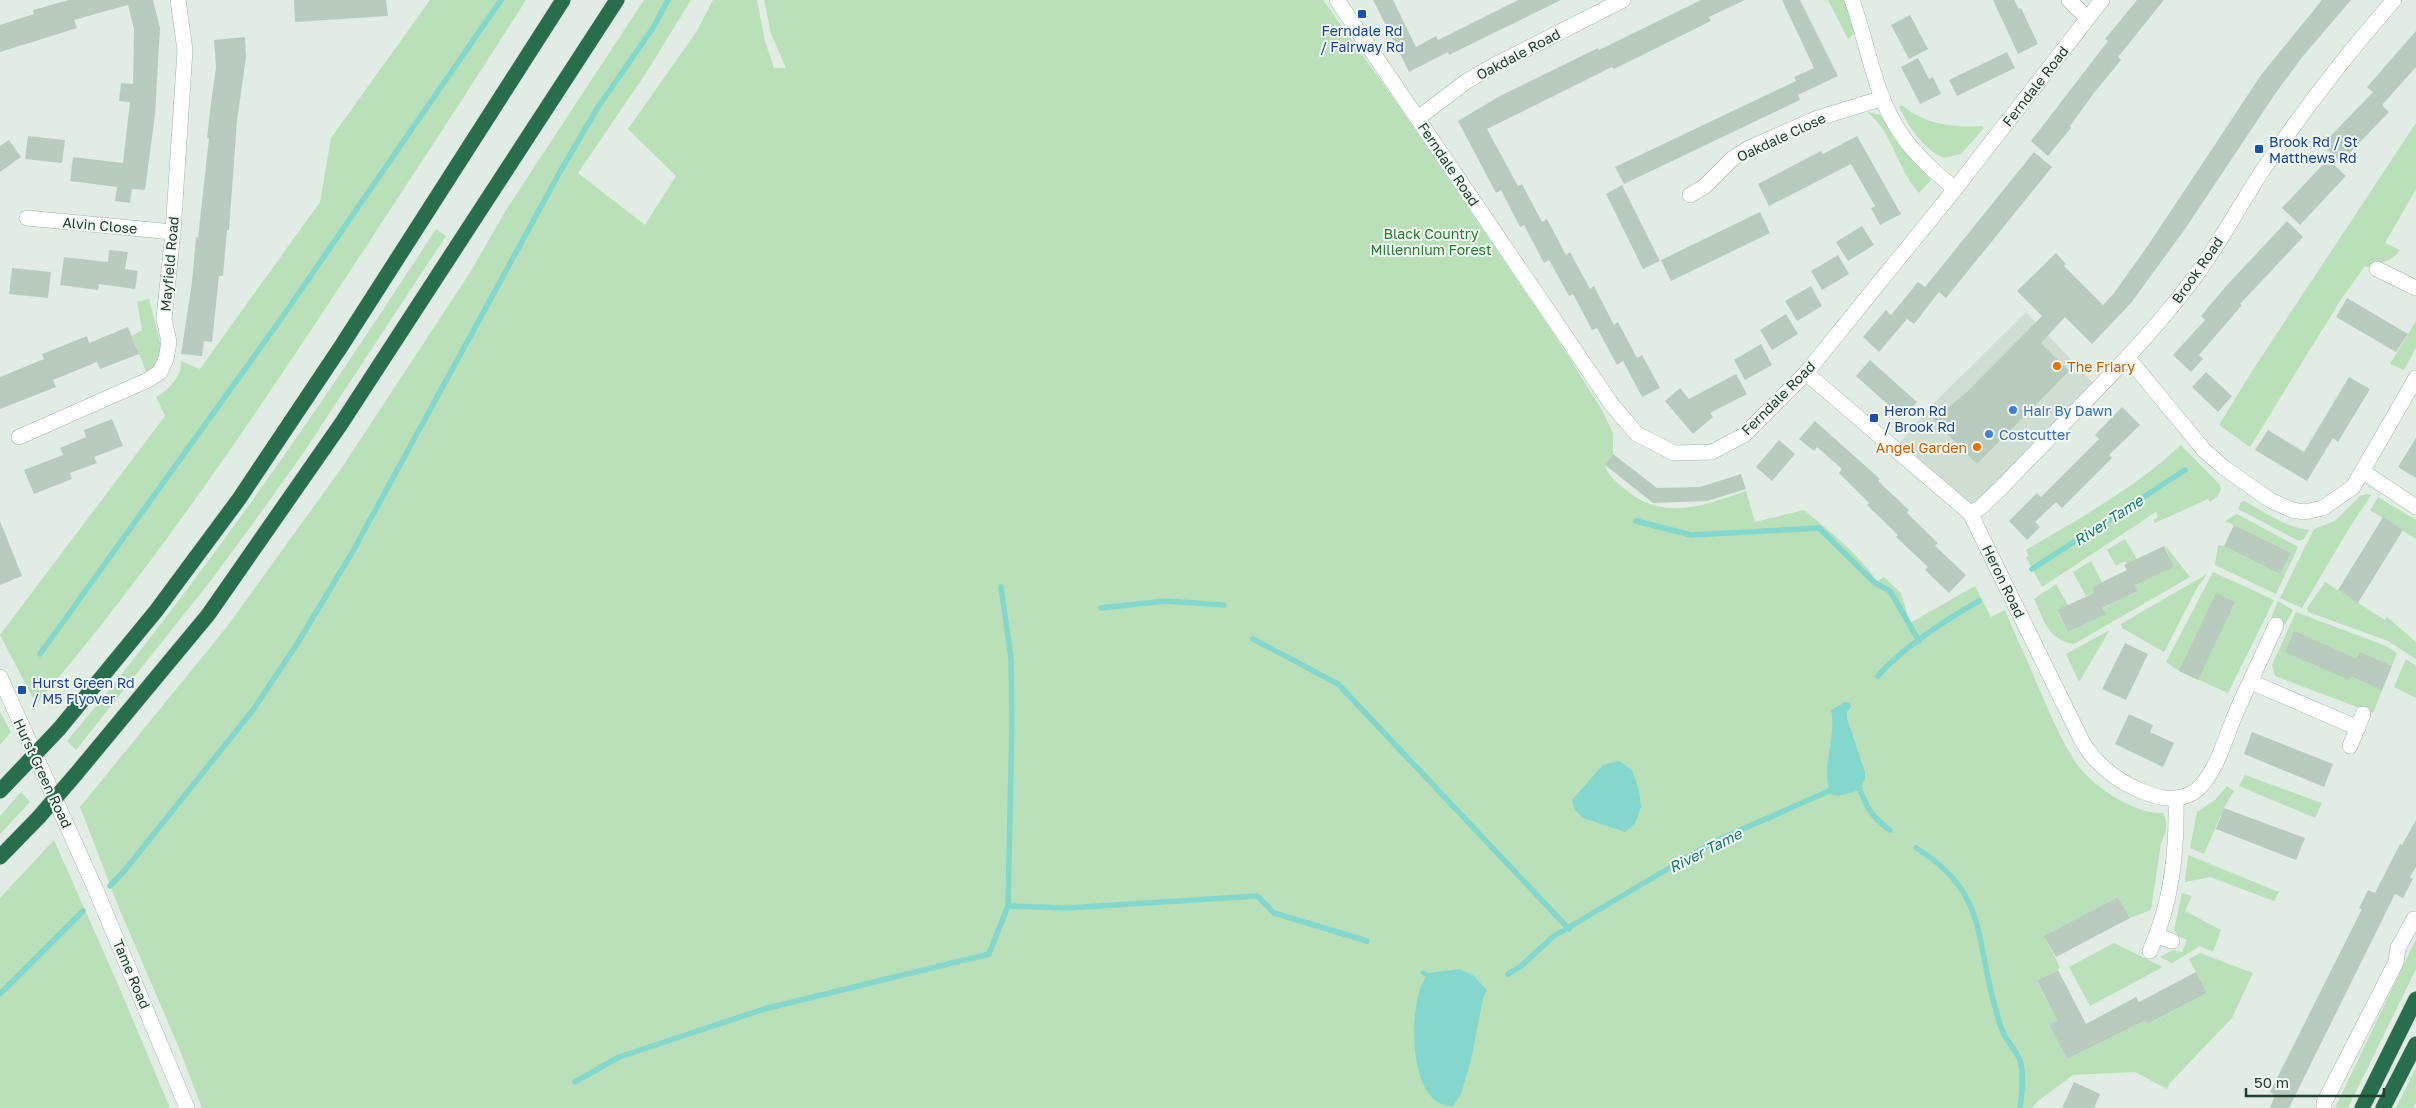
<svg xmlns="http://www.w3.org/2000/svg" width="2416" height="1108" font-family="'Golos Text',sans-serif">
<style>
.built{fill:#cfddd3}
.green{fill:#b9e0b8}
.water{fill:#84d7cc}
.lines{fill:none;stroke-linecap:round;stroke-linejoin:round}
.stream{stroke:#84d7cc;stroke-width:5.5}
.building{fill:#b9cbbf}
.street-casing{stroke:#a3b5aa;stroke-width:16}
.secondary-casing{stroke:#a1bdab;stroke-width:16}
.highway-casing{stroke:#c1c9c4;stroke-width:16}
.street{stroke:#fff;stroke-width:15}
.secondary{stroke:#fff;stroke-width:15}
.highway{stroke:#296e4c;stroke-width:15}
.highway-bridge-casing{stroke:#c1c9c4;stroke-width:16;stroke-linecap:butt}
.highway-bridge{stroke:#296e4c;stroke-width:15}
.transit-dot{fill:#1a4fb4;stroke:#f2f9f3;stroke-width:2}
.food-dot{fill:#e8710a;stroke:#f2f9f3;stroke-width:2}
.shop-dot{fill:#3f7fe0;stroke:#f2f9f3;stroke-width:2}
.labels{text-anchor:middle;dominant-baseline:central;stroke-width:4;stroke-linejoin:round;paint-order:stroke}
.transit-label{font-size:14px;fill:#164399;stroke:#f2f9f3;text-anchor:start}
.street-label{font-size:14px;fill:#203f2e;stroke:#f2f9f3}
.park-label{font-size:14px;fill:#267a2f;stroke:#f2f9f3}
.food-label{font-size:14px;fill:#c56008;stroke:#f2f9f3;text-anchor:start}
.shop-label{font-size:14px;fill:#366cbe;stroke:#f2f9f3;text-anchor:start}
.water-label{font-size:15px;font-style:italic;fill:#157a6e;stroke:#f2f9f3}
</style>
<rect width="100%" height="100%" fill="#e1ede4"/>
<!-- built -->
<path class="built" d="M 2026,312 L 2098,388 L 1978,509 L 1895,449 L 1926,411 Z"/>
<!-- green -->
<path class="green" d="M 430,0 L 526,0 C 458,107 389,212 319,318 C 231,451 141,582 36,704 L 0,635 L 165,416 L 156,397 C 169,390 182,376 181,361 L 200,369 L 320,202 L 331,138 Z
M 644,0 L 691,0 L 644,76 L 578,173 L 645,225 L 676,176 L 628,129 L 697,31 L 713,0 L 757,0 L 765,41 L 774,68 L 786,68 L 771,34 L 764,0 L 1323,0 L 1399,106 L 1567,354 L 1603,412 L 1613,433 L 1613,454 L 1605,465 C 1609,478 1616,481 1626,490 C 1664,522 1705,505 1746,491 L 1755,522 L 1804,510 C 1831,532 1857,553 1877,581 L 1884,577 L 1901,593 L 1910,623 L 1975,586 L 1991,617 L 2005,610 C 2015,635 2027,659 2037,684 C 2048,709 2059,736 2074,760 C 2089,784 2134,815 2163,813 C 2169,824 2166,832 2161,843 L 2151,910 L 2130,918 L 2118,897 L 2045,936 L 2060,968 L 2037,982 L 2057,1020 L 2049,1025 L 2067,1059 L 2146,1020 L 2149,1024 L 2207,993 L 2189,959 L 2200,953 L 2253,973 L 2232,1018 L 2170,1083 L 2167,1089 L 2135,1072 L 2073,1075 L 2038,1101 L 2032,1108 L 202,1108 L 179,1048 L 119,908 L 80,807 L 226,628 L 343,466 L 471,271 L 506,210 Z
M 1828,0 L 1844,0 L 1856,32 L 1848,39 Z
M 1902,105 C 1923,124 1955,128 1982,126 L 1984,128 L 1961,154 L 1944,158 C 1923,149 1909,127 1899,107 Z
M 1867,112 L 1880,115 L 1927,175 L 1931,180 L 1919,193 C 1897,169 1893,132 1867,112 Z
M 2416,123 L 2416,189 L 2385,243 L 2400,250 C 2394,258 2386,264 2375,261 L 2372,269 L 2365,266 L 2340,301 L 2250,447 L 2219,425 L 2254,368 Z
M 436,229 L 446,236 L 302,455 L 262,511 L 212,579 L 76,750 L 67,741 C 202,580 321,406 436,229 Z
M 149,299 L 161,346 L 157,365 L 147,374 L 132,336 L 142,330 L 137,302 Z
M 2416,321 L 2416,348 L 2404,370 L 2390,364 Z
M 2181,445 L 2219,484 L 2221,488 L 2218,496 L 2210,502 L 2208,499 L 2155,523 L 2153,520 L 2158,517 L 2156,512 L 2042,587 L 2026,557 L 2029,556 L 2026,550 C 2079,519 2136,487 2181,445 Z
M 2366,494 L 2371,495 L 2348,530 L 2302,608 L 2280,598 L 2314,529 L 2335,521 L 2360,496 Z
M 2378,497 L 2416,520 L 2416,539 L 2370,510 Z
M 2244,501 C 2266,512 2283,527 2309,530 L 2304,539 L 2299,541 L 2238,509 L 2241,502 Z
M 2237,514 L 2298,547 L 2276,594 L 2215,565 L 2218,545 L 2224,546 L 2280,574 L 2291,553 L 2225,521 Z
M 2125,539 L 2137,559 L 2127,564 L 2125,561 L 2116,566 L 2107,550 Z
M 2165,545 L 2190,577 L 2074,644 C 2047,639 2045,622 2034,599 L 2056,584 L 2068,605 L 2057,611 L 2068,632 L 2105,614 L 2103,608 L 2138,591 L 2135,585 L 2173,567 Z
M 2091,561 L 2102,582 L 2092,587 L 2094,593 L 2086,596 L 2073,572 Z
M 2213,572 L 2274,600 L 2228,693 L 2179,671 L 2166,662 Z
M 2207,574 L 2197,588 L 2164,652 L 2122,628 L 2121,624 Z
M 2325,582 L 2385,620 L 2387,617 L 2416,642 L 2416,659 L 2388,641 L 2308,612 L 2307,608 Z
M 2278,601 L 2293,610 L 2285,625 L 2271,618 Z
M 2296,612 L 2386,646 L 2397,653 L 2373,713 L 2275,676 L 2272,665 Z
M 2110,630 L 2079,682 L 2066,654 Z
M 2406,659 L 2416,666 L 2416,698 L 2394,687 Z
M 0,712 L 11,732 L 0,745 Z
M 2245,775 L 2322,803 L 2315,818 L 2239,786 Z
M 2227,786 L 2234,791 L 2224,808 L 2204,854 L 2190,848 L 2197,812 L 2215,800 Z
M 21,792 L 30,802 L 0,834 L 0,816 Z
M 54,840 L 117,982 L 170,1108 L 0,1108 L 0,898 Z
M 2188,855 L 2279,892 L 2274,901 L 2210,877 L 2185,882 Z
M 2182,893 L 2192,896 L 2185,911 L 2221,930 L 2213,952 L 2200,946 L 2172,963 L 2160,957 L 2173,950 L 2182,952 L 2187,940 L 2178,936 L 2174,930 Z
M 2416,939 L 2416,969 L 2348,1108 L 2335,1108 Z
M 2114,943 L 2163,967 L 2090,1006 L 2069,967 Z
M 2416,1068 L 2416,1103 L 2413,1108 L 2396,1108 Z"/>
<!-- water -->
<path class="water" d="M 1845,702 L 1850,703 L 1851,707 L 1847,712 L 1847,718 L 1865,772 L 1865,779 L 1860,790 L 1839,796 L 1831,794 C 1820,767 1837,738 1831,710 Z
M 1619,761 L 1632,770 L 1639,790 L 1641,807 L 1635,824 L 1625,832 L 1583,818 L 1574,809 L 1572,800 L 1603,765 Z
M 1459,969 L 1473,975 L 1487,990 L 1483,998 L 1471,1060 L 1461,1094 L 1453,1106 C 1406,1108 1408,1001 1426,977 L 1420,973 L 1422,970 L 1429,973 Z"/>
<g class="lines">
<!-- stream -->
<path class="stream" d="M 1636,521 L 1691,535 L 1819,528 L 1875,583 L 1890,591 L 1919,641
M 2032,569 L 2185,470
M 1001,587 L 1011,658 L 1012,721 L 1008,906
M 1101,608 L 1165,601 L 1224,605
M 1253,639 L 1338,684 L 1569,929
M 40,654 L 276,326 L 501,0
M 1878,676 C 1902,648 1947,619 1979,601
M 1858,784 C 1865,805 1872,818 1890,830
M 1916,848 C 1989,892 1975,942 1996,1010 C 1998,1018 2000,1026 2003,1032 C 2007,1042 2015,1049 2019,1058 C 2025,1072 2022,1094 2020,1108
M 110,886 L 125,870 L 253,710 L 297,644 L 353,551 L 561,170 L 598,107 L 653,28 L 668,0
M 1508,974 L 1521,966 L 1554,936 L 1698,851 L 1718,840 L 1829,791 L 1833,786
M 0,994 L 83,911
M 575,1082 L 619,1057 L 764,1009 L 989,954 L 1008,906 L 1068,908 L 1257,896 L 1274,913 L 1367,941"/>
</g>
<!-- building -->
<path class="building" d="M 69,0 L 153,0 L 160,28 L 155,115 L 145,190 L 132,189 L 130,203 L 115,201 L 117,187 L 70,181 L 73,157 L 123,163 L 130,102 L 119,101 L 121,83 L 133,84 L 134,29 L 128,5 L 74,20 L 77,28 L 0,52 L 0,25 L 34,14 L 33,10 Z
M 294,0 L 386,0 L 388,16 L 295,22 Z
M 1373,0 L 1393,0 L 1416,47 L 1436,36 L 1438,40 L 1518,0 L 1561,0 L 1449,55 L 1448,52 L 1409,72 Z
M 1701,0 L 1745,0 L 1709,17 L 1711,21 L 1614,69 L 1612,67 L 1487,129 L 1518,186 L 1522,184 L 1542,222 L 1547,219 L 1566,255 L 1570,252 L 1590,289 L 1594,286 L 1614,325 L 1618,322 L 1637,358 L 1642,355 L 1660,388 L 1642,397 L 1623,361 L 1617,365 L 1597,328 L 1592,330 L 1573,294 L 1569,296 L 1549,260 L 1544,263 L 1524,225 L 1520,227 L 1501,190 L 1496,193 L 1458,121 L 1500,96 L 1598,48 L 1599,50 Z
M 1782,0 L 1800,0 L 1838,76 L 1798,95 L 1800,100 L 1624,184 L 1615,167 L 1796,81 L 1794,77 L 1814,68 Z
M 1993,0 L 2014,0 L 2019,9 L 2021,8 L 2038,44 L 2018,54 Z
M 2137,0 L 2164,0 L 2118,57 L 2121,60 L 2094,93 L 2070,126 L 2071,128 L 2048,156 L 2031,141 L 2108,41 L 2105,39 Z
M 2322,0 L 2351,0 L 2303,56 L 2275,94 L 2185,229 L 2131,303 L 2092,344 L 2065,317 L 2041,343 L 2069,371 L 1977,464 L 1933,420 L 1968,391 L 2042,316 L 2017,291 L 2056,253 L 2066,264 L 2064,266 L 2103,305 L 2114,293 L 2149,244 L 2261,75 Z
M 1910,15 L 1928,49 L 1909,59 L 1891,25 Z
M 2416,31 L 2416,67 L 2382,105 L 2389,112 L 2341,162 L 2322,145 L 2373,92 L 2367,87 Z
M 245,37 L 246,57 L 237,121 L 229,230 L 227,230 L 223,276 L 219,276 L 212,342 L 204,341 L 202,356 L 181,354 L 192,282 L 196,237 L 198,238 L 209,138 L 207,138 L 210,111 L 216,67 L 214,40 Z
M 2007,52 L 2015,68 L 1957,96 L 1949,80 Z
M 1918,58 L 1929,79 L 1933,77 L 1941,94 L 1920,104 L 1901,67 Z
M 28,136 L 65,140 L 62,163 L 25,159 Z
M 1857,136 L 1901,214 L 1880,225 L 1871,208 L 1875,206 L 1851,164 L 1769,206 L 1758,184 L 1821,151 L 1823,154 Z
M 9,140 L 21,157 L 0,172 L 0,146 Z
M 2034,152 L 2052,167 L 1946,298 L 1939,292 L 1914,324 L 1907,319 L 1879,352 L 1863,337 L 1886,310 L 1891,315 L 1918,282 L 1925,287 Z
M 2328,159 L 2346,176 L 2300,225 L 2282,208 Z
M 1622,185 L 1660,261 L 1643,269 L 1606,194 Z
M 1760,212 L 1770,233 L 1671,281 L 1661,260 Z
M 2287,221 L 2303,237 L 2240,304 L 2242,305 L 2199,355 L 2203,359 L 2191,372 L 2173,355 L 2205,320 L 2201,316 L 2227,285 Z
M 1862,226 L 1874,245 L 1848,261 L 1836,242 Z
M 109,250 L 128,252 L 125,269 L 138,271 L 135,289 L 99,284 L 98,290 L 60,285 L 64,257 L 108,262 Z
M 1838,255 L 1849,274 L 1822,290 L 1811,271 Z
M 12,268 L 51,272 L 48,298 L 9,294 Z
M 1811,286 L 1822,306 L 1797,321 L 1785,301 Z
M 2347,298 L 2408,334 L 2396,352 L 2336,317 Z
M 1786,314 L 1798,334 L 1772,350 L 1760,330 Z
M 128,327 L 139,354 L 100,369 L 97,362 L 53,380 L 56,387 L 0,409 L 0,377 L 44,359 L 42,354 L 87,336 L 89,343 Z
M 1761,344 L 1772,365 L 1745,380 L 1734,360 Z
M 1870,360 L 1917,402 L 1903,418 L 1856,376 Z
M 2206,372 L 2232,396 L 2218,412 L 2192,387 Z
M 1736,374 L 1747,394 L 1710,413 L 1713,417 L 1693,434 L 1665,401 L 1680,388 L 1689,399 Z
M 2349,377 L 2370,389 L 2338,442 L 2333,438 L 2307,481 L 2255,450 L 2268,430 L 2304,452 Z
M 2122,407 L 2140,425 L 2109,455 L 2112,458 L 2062,508 L 2056,502 L 2035,522 L 2040,527 L 2027,540 L 2009,521 L 2037,493 L 2041,497 L 2099,439 L 2095,435 Z
M 112,419 L 123,446 L 94,457 L 97,463 L 70,473 L 72,479 L 34,494 L 24,470 L 63,455 L 60,448 L 86,437 L 84,430 Z
M 1815,421 L 1880,479 L 1878,481 L 1909,510 L 1907,513 L 1938,543 L 1935,546 L 1966,575 L 1949,593 L 1925,570 L 1928,567 L 1896,537 L 1898,535 L 1867,505 L 1869,503 L 1839,473 L 1842,469 L 1817,447 L 1814,451 L 1799,439 Z
M 2416,438 L 2416,478 L 2398,467 Z
M 1779,440 L 1795,454 L 1772,481 L 1756,467 Z
M 1613,454 L 1657,488 L 1700,487 L 1741,474 L 1746,489 L 1707,501 L 1653,503 L 1605,465 Z
M 2383,517 L 2403,530 L 2358,603 L 2338,590 Z
M 0,521 L 22,576 L 0,585 Z
M 2234,525 L 2291,553 L 2280,574 L 2224,546 Z
M 2164,546 L 2174,567 L 2135,585 L 2138,591 L 2102,608 L 2106,614 L 2068,632 L 2057,610 L 2094,593 L 2092,587 L 2127,570 L 2124,565 Z
M 2216,593 L 2235,602 L 2198,680 L 2179,671 Z
M 2294,631 L 2357,659 L 2360,652 L 2392,666 L 2382,690 L 2351,676 L 2349,680 L 2285,652 Z
M 2125,643 L 2148,654 L 2126,700 L 2102,689 Z
M 2129,714 L 2153,725 L 2150,732 L 2174,743 L 2163,767 L 2115,744 Z
M 2252,732 L 2333,764 L 2324,787 L 2244,754 Z
M 2224,808 L 2305,838 L 2296,860 L 2216,829 Z
M 2416,820 L 2416,867 L 2410,877 L 2413,879 L 2403,898 L 2395,894 L 2289,1108 L 2270,1108 L 2275,1095 L 2270,1092 L 2362,909 L 2359,908 L 2368,890 L 2375,893 L 2400,844 L 2402,845 Z
M 2118,897 L 2130,918 L 2056,957 L 2044,936 Z
M 2058,970 L 2086,1024 L 2136,997 L 2139,1002 L 2196,972 L 2207,993 L 2148,1024 L 2146,1020 L 2067,1059 L 2049,1025 L 2057,1020 L 2037,981 Z
M 2074,1082 L 2100,1094 L 2094,1108 L 2062,1108 Z"/>
<g class="lines">
<defs>
<path id="street" d="M 1337,0 L 1612,405 L 1637,434 L 1674,453 L 1712,452 L 1744,435 L 1806,373 L 1955,189 L 2102,0
M 1852,0 C 1868,44 1874,95 1901,134 C 1915,155 1936,173 1955,189
M 2069,0 L 2087,18
M 1418,118 L 1467,81 L 1493,66 L 1623,0
M 1690,195 L 1704,187 L 1732,159 L 1749,148 L 1815,119 L 1883,98
M 27,218 L 173,232
M 2377,269 L 2416,288
M 2128,358 L 2204,450 L 2223,467 L 2270,500 L 2292,510 L 2304,512 L 2323,508 L 2353,487 L 2416,378
M 1806,373 L 1970,513 L 2082,741 C 2095,763 2116,780 2139,790 C 2158,798 2175,803 2194,792 C 2214,779 2226,737 2235,715 C 2248,685 2263,655 2276,625
M 19,437 L 148,380 L 160,372 L 166,359 L 169,342 L 164,319 L 173,232 L 185,50 L 178,0
M 2362,471 L 2416,507
M 1970,513 L 1980,508 L 2002,487 C 2066,419 2135,356 2191,282 C 2221,243 2243,198 2271,158 C 2309,103 2350,50 2394,0
M 2251,682 L 2358,728
M 2350,746 L 2363,714
M 2157,936 L 2172,941
M 2150,951 C 2172,902 2177,852 2176,799
M 2324,1108 L 2324,1103 L 2396,962 L 2398,948 L 2414,919 L 2416,920"/>
<path id="secondary" d="M 0,677 L 95,888 L 187,1108"/>
<path id="highway" d="M 59,729 L 156,611 L 239,499 L 342,345 L 563,0
M 76,774 L 208,615 L 341,424 L 617,0
M 0,791 L 21,769
M 0,857 L 39,817
M 2362,1108 L 2416,999
M 2383,1108 L 2416,1044"/>
</defs>
<!-- street casing -->
<use href="#street" class="street-casing"/>
<!-- secondary casing -->
<use href="#secondary" class="secondary-casing"/>
<!-- highway casing -->
<use href="#highway" class="highway-casing"/>
<!-- street -->
<use href="#street" class="street"/>
<!-- secondary -->
<use href="#secondary" class="secondary"/>
<!-- highway -->
<use href="#highway" class="highway"/>
<defs>
<path id="highway-bridge" d="M 21,769 L 59,729
M 39,817 L 76,774"/>
</defs>
<!-- highway-bridge casing -->
<use href="#highway-bridge" class="highway-bridge-casing"/>
<!-- highway-bridge -->
<use href="#highway-bridge" class="highway-bridge"/>
</g>
<!-- markers -->
<g class="transit-dot">
<rect x="1357" y="9" width="10" height="10" rx="2.5"/>
<rect x="2254" y="144" width="10" height="10" rx="2.5"/>
<rect x="1869" y="413" width="10" height="10" rx="2.5"/>
<rect x="17" y="685" width="10" height="10" rx="2.5"/>
</g>
<g class="food-dot">
<circle cx="2057" cy="366" r="5"/>
<circle cx="1977" cy="447" r="5"/>
</g>
<g class="shop-dot">
<circle cx="2013" cy="410" r="5"/>
<circle cx="1989" cy="434" r="5"/>
</g>
<g class="labels">
<!-- transit labels -->
<g class="transit-label">
<text x="1362" y="30" text-anchor="middle">Ferndale Rd<tspan x="1362" dy="16">/ Fairway Rd</tspan></text>
<text x="2269" y="141">Brook Rd / St<tspan x="2269" dy="16">Matthews Rd</tspan></text>
<text x="1884" y="410">Heron Rd<tspan x="1884" dy="16">/ Brook Rd</tspan></text>
<text x="32" y="682">Hurst Green Rd<tspan x="32" dy="16">/ M5 Flyover</tspan></text>
</g>
<!-- street labels -->
<g class="street-label">
<text transform="translate(1518 54) rotate(-28)">Oakdale Road</text>
<text transform="translate(2035 86) rotate(-52)">Ferndale Road</text>
<text transform="translate(1781 137) rotate(-25)">Oakdale Close</text>
<text transform="translate(1449 164) rotate(56)">Ferndale Road</text>
<text transform="translate(100 225) rotate(5)">Alvin Close</text>
<text transform="translate(169 264) rotate(-85)">Mayfield Road</text>
<text transform="translate(2197 270) rotate(-55)">Brook Road</text>
<text transform="translate(1778 398) rotate(-45)">Ferndale Road</text>
<text transform="translate(2004 581) rotate(64)">Heron Road</text>
<text transform="translate(43 773) rotate(65)">Hurst Green Road</text>
<text transform="translate(132 974) rotate(67)">Tame Road</text>
</g>
<!-- park labels -->
<g class="park-label">
<text x="1431" y="233">Black Country<tspan x="1431" dy="16">Millennium Forest</tspan></text>
</g>
<!-- food labels -->
<g class="food-label">
<text x="2067" y="366">The Friary</text>
<text x="1967" y="447" text-anchor="end">Angel Garden</text>
</g>
<!-- shop labels -->
<g class="shop-label">
<text x="2023" y="410">Hair By Dawn</text>
<text x="1999" y="434">Costcutter</text>
</g>
<!-- water labels -->
<g class="water-label">
<text transform="translate(2108 520) rotate(-33)">River Tame</text>
<text transform="translate(1705 850) rotate(-27)">River Tame</text>
</g>
</g>
<!-- scale -->
<path d="M2246 1088v8h138v-8" fill="none" stroke="#203f2e" stroke-width="2.5"/>
<text x="2254" y="1088" font-size="15" fill="#203f2e" stroke="#f2f9f3" stroke-width="4" paint-order="stroke">50 m</text>
</svg>
